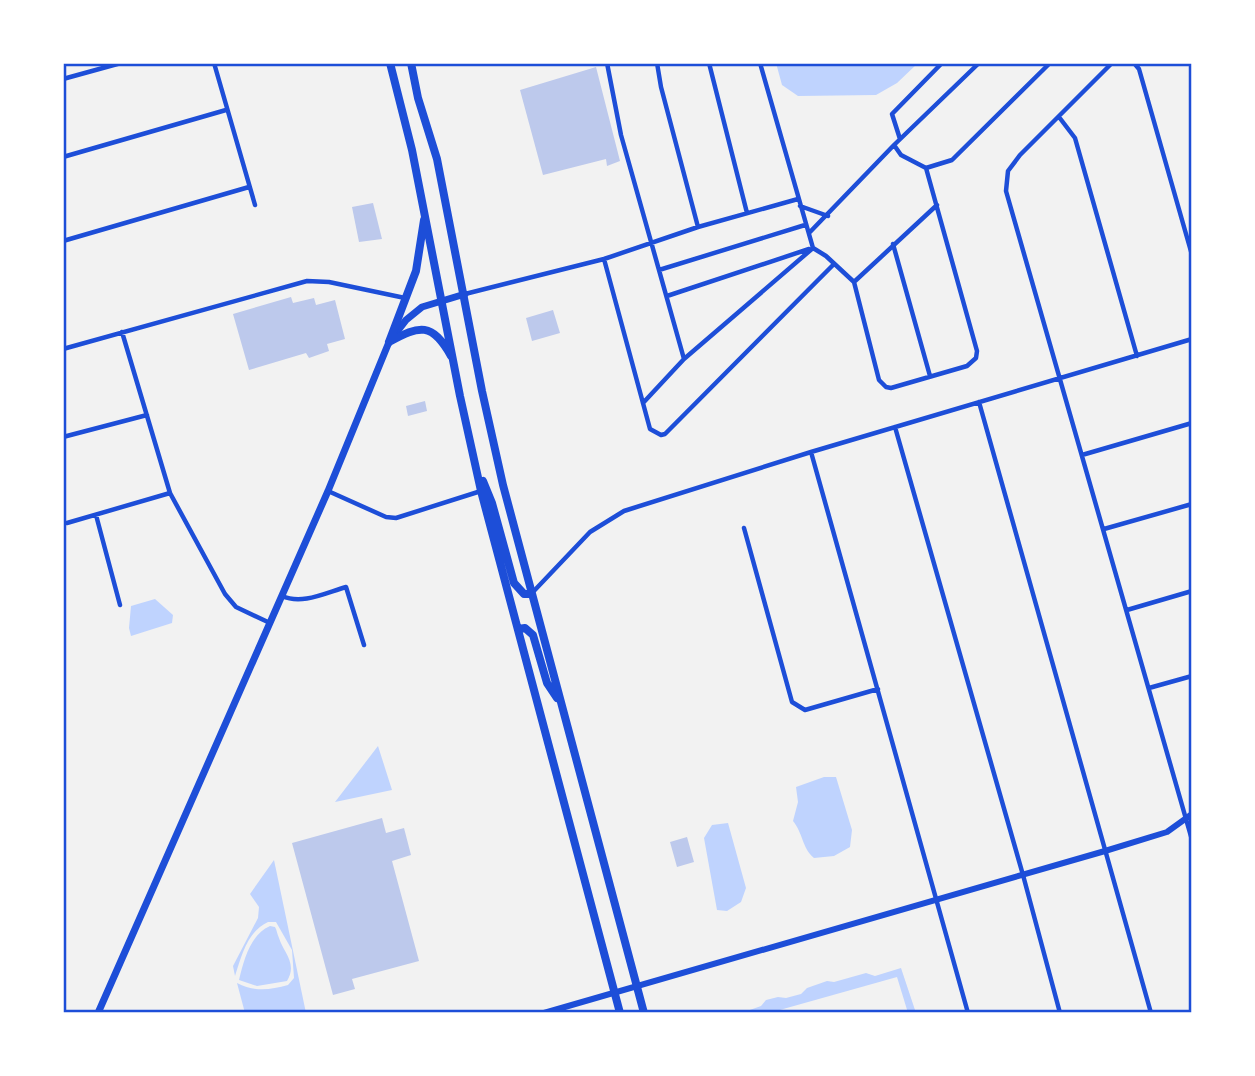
<svg xmlns="http://www.w3.org/2000/svg" width="1255" height="1076" font-family="'DM Sans',sans-serif">
<style>
.water{fill:#bfd3fe}
.building{fill:#bdc9ec}
.lines{fill:none;stroke-linecap:round;stroke-linejoin:round}
.minor{stroke:#1d4ed8;stroke-width:4.5}
.tertiary{stroke:#1d4ed8;stroke-width:6}
.secondary{stroke:#1d4ed8;stroke-width:7}
.trunk{stroke:#1d4ed8;stroke-width:8}
.neatline{fill:none;stroke:#1d4ed8;stroke-width:2.5}
</style>
<rect width="100%" height="100%" fill="#f2f2f2"/>
<!-- water -->
<path class="water" d="M 776,63 L 918,63 L 897,83 L 876,95 L 798,96 L 782,85 Z
M 155,599 L 173,615 L 172,623 L 131,636 L 129,628 L 131,606 Z
M 378,746 L 392,790 L 335,802 Z
M 824,777 L 836,777 L 852,830 L 850,847 L 834,856 L 814,858 C 802,848 803,833 793,821 L 798,802 L 796,787 Z
M 728,823 L 746,888 L 741,902 L 727,911 L 717,910 L 704,838 L 712,825 Z
M 274,860 L 306,1013 L 245,1013 L 237,983 C 254,992 270,990 288,985 L 294,978 L 292,950 L 276,922 L 268,922 C 247,932 242,955 235,976 L 233,966 L 258,918 L 259,907 L 250,894 Z
M 270,926 L 275,927 C 277,930 277,934 279,938 C 283,952 298,963 287,981 L 257,986 L 239,980 C 244,960 250,935 270,926 Z
M 901,968 L 916,1013 L 908,1013 L 897,977 L 769,1013 L 748,1013 L 747,1011 L 761,1006 L 766,1000 L 778,997 L 786,998 L 801,994 L 807,988 L 827,981 L 834,982 L 866,973 L 875,976 Z"/>
<!-- building -->
<path class="building" d="M 596,67 L 620,161 L 607,166 L 606,159 L 543,175 L 520,90 Z
M 373,203 L 382,239 L 359,242 L 352,207 Z
M 291,297 L 293,303 L 314,298 L 316,305 L 335,300 L 345,339 L 327,344 L 329,351 L 309,358 L 306,353 L 249,370 L 233,314 Z
M 553,310 L 560,333 L 532,341 L 526,318 Z
M 425,401 L 427,411 L 408,416 L 406,406 Z
M 382,818 L 386,833 L 404,828 L 411,855 L 392,861 L 419,961 L 352,979 L 355,989 L 333,995 L 292,843 Z
M 687,837 L 694,862 L 677,867 L 670,842 Z"/>
<g class="lines">
<!-- minor -->
<path class="minor" d="M 214,63 L 255,205
M 607,63 L 621,135 L 684,359
M 657,63 L 661,87 L 698,227
M 709,63 L 747,213
M 760,63 L 813,248 L 826,256 L 854,282 L 879,380 L 886,387 L 891,388 L 967,366 L 976,358 L 977,351 L 926,168
M 1112,63 L 1020,155 L 1008,171 L 1006,191 L 1192,840
M 1134,63 L 1139,69 L 1192,255
M 63,79 L 121,63
M 1059,117 L 1075,138 L 1137,356
M 900,139 L 892,114 L 942,63
M 894,145 L 901,155 L 926,168 L 952,160 L 1050,63
M 63,157 L 226,110
M 800,206 L 828,216
M 810,232 L 894,145 L 979,63
M 63,241 L 249,187
M 893,244 L 930,376
M 604,259 L 650,429 L 661,435 L 665,434 L 834,264
M 659,270 L 805,225
M 854,282 L 937,205
M 465,294 L 604,259 L 698,227 L 798,199
M 667,296 L 809,249
M 122,332 L 170,493 L 225,594 L 236,607 L 270,623
M 63,349 L 307,281 L 329,282 L 405,298
M 979,402 L 1151,1013
M 643,403 L 684,359 L 813,248
M 895,427 L 1023,875 L 1060,1013
M 63,437 L 147,415
M 811,452 L 968,1013
M 1082,455 L 1192,423
M 328,491 L 386,517 L 396,518 L 481,491
M 96,515 L 120,605
M 67,523 L 170,493
M 744,528 L 792,702 L 805,710 L 878,689
M 1104,529 L 1192,504
M 532,593 L 590,532 L 624,511 L 811,452 L 1192,339
M 282,596 C 302,605 325,593 346,587 L 364,645
M 1127,610 L 1192,591
M 1149,688 L 1192,676"/>
<!-- tertiary -->
<path class="tertiary" d="M 544,1013 L 1105,851 L 1167,832 L 1192,814"/>
<!-- secondary -->
<path class="secondary" d="M 98,1013 L 328,491 L 389,342 L 406,320 L 422,307 L 465,294"/>
<!-- trunk -->
<path class="trunk" d="M 390,63 L 412,150 L 460,396 L 481,491 L 620,1013
M 411,63 L 418,98 L 437,159 L 482,391 L 503,485 L 644,1013
M 389,342 L 416,271 L 424,220
M 389,342 C 420,325 432,322 451,356
M 483,481 L 492,503 L 514,583 L 524,594 L 532,594
M 518,629 L 525,628 L 533,635 L 547,683 L 557,698"/>
</g>
<!-- border -->
<rect width="1255" height="1076" fill="none" stroke="#ffffff" stroke-width="130"/>
<rect x="65" y="65" width="1125" height="946" class="neatline"/>
</svg>
